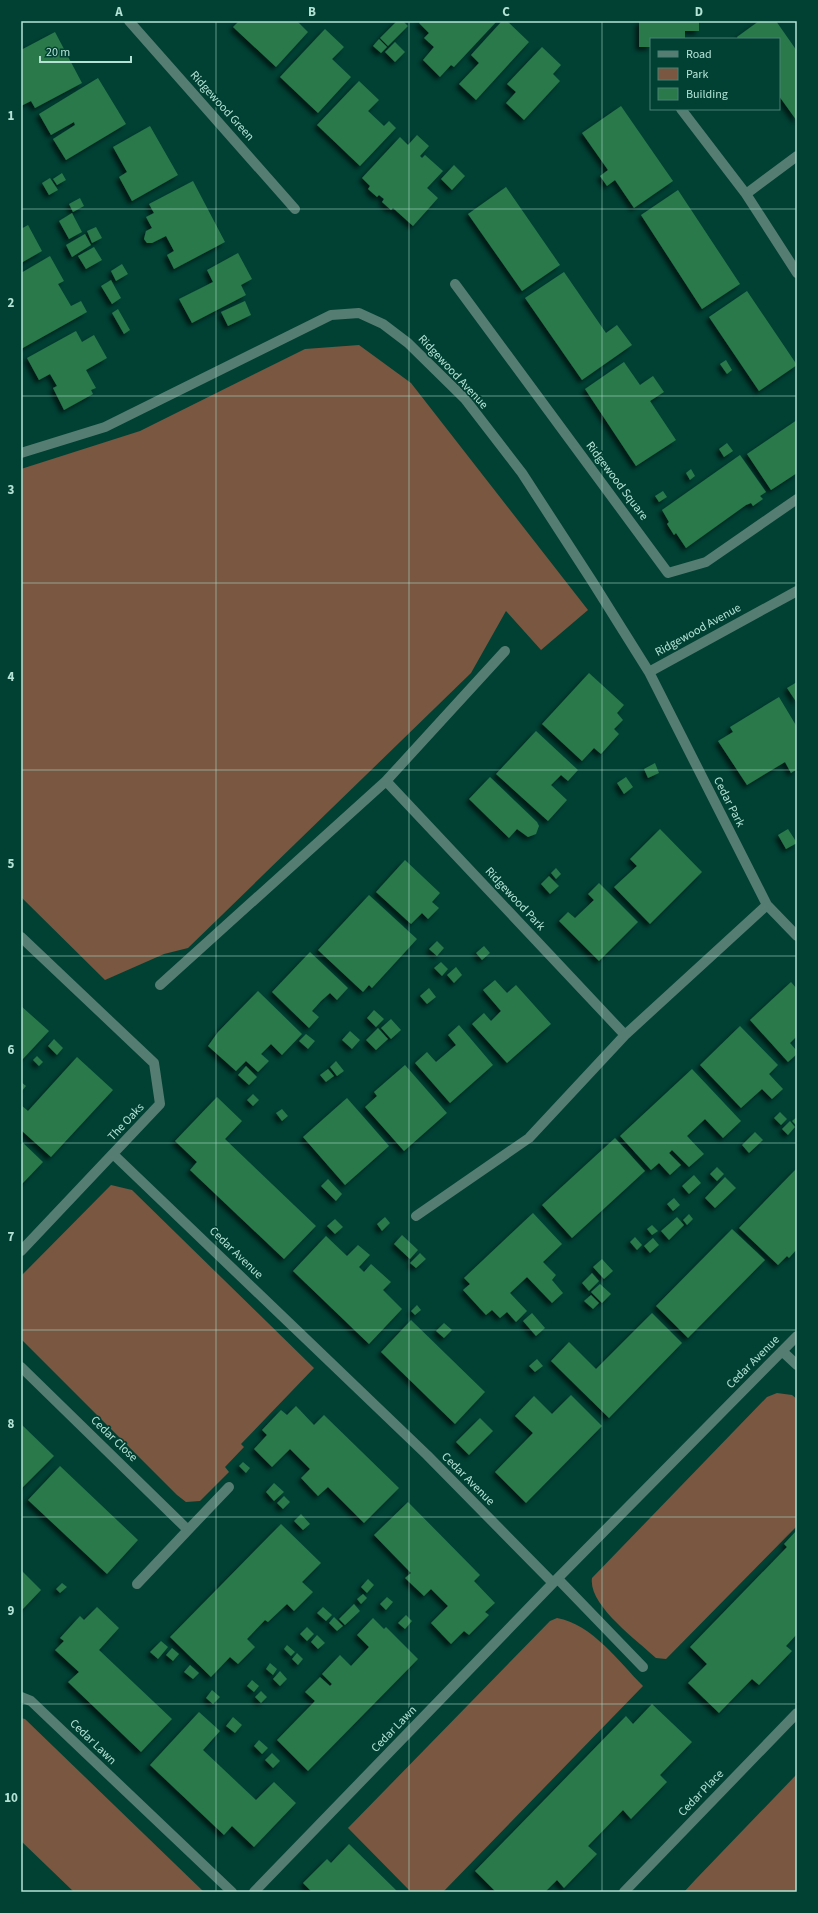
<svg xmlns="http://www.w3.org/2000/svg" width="818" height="1913" font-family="'Source Sans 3',sans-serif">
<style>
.green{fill:#795740}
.building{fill:#2a794b;filter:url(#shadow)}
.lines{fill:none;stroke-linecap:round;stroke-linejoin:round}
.minor{stroke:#567d72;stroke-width:10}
.grid{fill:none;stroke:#b4e3d5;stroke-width:1;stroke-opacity:0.55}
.labels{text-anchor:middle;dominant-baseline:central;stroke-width:3.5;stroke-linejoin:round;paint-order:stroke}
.street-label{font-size:12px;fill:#b4e3d5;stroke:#004134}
.neatline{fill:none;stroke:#b4e3d5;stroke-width:1.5}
.grid-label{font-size:13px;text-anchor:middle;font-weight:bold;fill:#b4e3d5}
</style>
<defs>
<filter id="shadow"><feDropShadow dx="-3.5" dy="3.5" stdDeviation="2" flood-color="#0009"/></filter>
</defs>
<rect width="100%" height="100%" fill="#004134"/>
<!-- green -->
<path class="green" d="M 359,345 L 411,383 L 588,610 L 541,650 L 506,611 L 471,673 L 188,948 L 164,954 L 105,980 L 21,897 L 21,469 L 140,431 L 305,349 Z
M 111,1185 L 132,1190 L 314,1368 L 241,1444 L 244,1447 L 225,1467 L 229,1472 L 200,1501 L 186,1502 L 177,1495 L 21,1339 L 21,1276 Z
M 777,1393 L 792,1395 L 797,1399 L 797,1526 L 666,1659 L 656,1658 C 637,1640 588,1605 592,1578 L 767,1397 Z
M 557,1618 C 592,1624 619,1662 643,1686 L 443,1892 L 411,1892 L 348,1828 L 550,1621 Z
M 21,1718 L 25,1719 L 204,1892 L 74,1892 L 21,1841 Z
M 797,1774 L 797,1892 L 684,1892 L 696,1879 Z"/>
<!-- building -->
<path class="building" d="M 239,21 L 297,21 L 308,32 L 276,67 L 233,27 Z
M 397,21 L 403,21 L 408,26 L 388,46 L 380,38 Z
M 420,21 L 497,21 L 454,67 L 451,65 L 440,77 L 423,60 L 434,47 L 424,38 L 429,33 L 419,23 Z
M 502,21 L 507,21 L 529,42 L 476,100 L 459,84 L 479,63 L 471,55 Z
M 639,21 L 699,21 L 699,31 L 685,31 L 685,39 L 651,39 L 651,47 L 639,47 Z
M 759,21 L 776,21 L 797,51 L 797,121 L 779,96 L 779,39 L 738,39 L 737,37 Z
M 325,29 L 344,47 L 332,59 L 351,77 L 318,113 L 280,77 Z
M 55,32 L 82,83 L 35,108 L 31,101 L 21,106 L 21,50 Z
M 379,39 L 387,47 L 381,53 L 373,46 Z
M 395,42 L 405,52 L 395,62 L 385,52 Z
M 542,47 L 561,65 L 553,74 L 560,81 L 524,120 L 506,103 L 516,92 L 507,84 Z
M 98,78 L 126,124 L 66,160 L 53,139 L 75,125 L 74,122 L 51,135 L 39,114 Z
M 359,81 L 379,100 L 368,111 L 384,126 L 389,121 L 396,128 L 360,166 L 317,125 Z
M 621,106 L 673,181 L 634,208 L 615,180 L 607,186 L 600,176 L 608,170 L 582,133 Z
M 150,126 L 178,175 L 132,201 L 119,177 L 127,172 L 113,147 Z
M 417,135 L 429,146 L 420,156 L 422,158 L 425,155 L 443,171 L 427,188 L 438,198 L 413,226 L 393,208 L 391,210 L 382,202 L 384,199 L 379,195 L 377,197 L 368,189 L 370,186 L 362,178 L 400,137 L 408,145 Z
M 454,165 L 465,176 L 452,190 L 441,179 Z
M 62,173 L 66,180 L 57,185 L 53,179 Z
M 50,178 L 58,190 L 49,195 L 42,183 Z
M 193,181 L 225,242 L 174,269 L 167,255 L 174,251 L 166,236 L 152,243 L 147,243 L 144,239 L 146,231 L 152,228 L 146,217 L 154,213 L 149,204 Z
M 506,187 L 560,265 L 522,291 L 468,214 Z
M 678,190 L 740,284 L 702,309 L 641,215 Z
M 80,198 L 84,206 L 73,212 L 69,204 Z
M 72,213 L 82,232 L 69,239 L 59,221 Z
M 28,225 L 42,251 L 21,263 L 21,229 Z
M 96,227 L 102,238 L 92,243 L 87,231 Z
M 85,234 L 91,245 L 72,257 L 66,245 Z
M 94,247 L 102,260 L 86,269 L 78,256 Z
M 238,253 L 252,279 L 241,285 L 246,295 L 192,323 L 179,299 L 213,282 L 207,270 Z
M 50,256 L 64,281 L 58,284 L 71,306 L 81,301 L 87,312 L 21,349 L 21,273 Z
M 122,264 L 128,274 L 116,281 L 111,271 Z
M 564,272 L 606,333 L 617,325 L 632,345 L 582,380 L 525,298 Z
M 111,280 L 121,298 L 112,304 L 101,286 Z
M 747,291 L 797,365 L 759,391 L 709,317 Z
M 245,301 L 251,315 L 228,326 L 221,312 Z
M 118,309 L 130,330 L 124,334 L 112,313 Z
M 76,331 L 82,342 L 94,335 L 107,358 L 86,370 L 96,388 L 91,390 L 93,394 L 64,410 L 53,388 L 57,386 L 50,374 L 39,380 L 27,358 Z
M 726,360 L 732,370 L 727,374 L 720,364 Z
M 624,362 L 640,385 L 653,376 L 664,392 L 650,401 L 676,440 L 636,466 L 585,389 Z
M 797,420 L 797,473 L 771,490 L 747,454 Z
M 727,443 L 733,451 L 724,457 L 719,449 Z
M 740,455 L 766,492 L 760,496 L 763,499 L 753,506 L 751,503 L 746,505 L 686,548 L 676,533 L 674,535 L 667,524 L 669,522 L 662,510 Z
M 691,469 L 695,476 L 690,480 L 686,473 Z
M 663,491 L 667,497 L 659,502 L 655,496 Z
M 589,673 L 624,705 L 617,713 L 623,720 L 614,729 L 619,734 L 601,754 L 594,748 L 582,761 L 542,724 Z
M 797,682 L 797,703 L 787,688 Z
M 779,697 L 797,727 L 797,769 L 791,773 L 785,762 L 747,785 L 718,741 L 733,732 L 730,727 Z
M 536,731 L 578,770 L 568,781 L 561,775 L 551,785 L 567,800 L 548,821 L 496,774 Z
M 655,763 L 659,773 L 648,778 L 644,769 Z
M 490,777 L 537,822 L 539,826 L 536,834 L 528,837 L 517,829 L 509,838 L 469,799 Z
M 626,777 L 633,787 L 624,794 L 617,783 Z
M 660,829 L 702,872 L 650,924 L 614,887 L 637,866 L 630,859 Z
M 788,829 L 797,843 L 786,849 L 778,835 Z
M 405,860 L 440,893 L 432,902 L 439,908 L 428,919 L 422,913 L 411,924 L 376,892 Z
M 556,868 L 561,874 L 556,879 L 551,873 Z
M 549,876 L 559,886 L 550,894 L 541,884 Z
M 599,883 L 638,922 L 599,961 L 559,921 L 568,912 L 575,918 L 594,900 L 588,894 Z
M 369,895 L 417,939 L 372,988 L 369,985 L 363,992 L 318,950 Z
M 437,941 L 444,948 L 437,956 L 429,949 Z
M 484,946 L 490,953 L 482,960 L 476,953 Z
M 310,952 L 348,988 L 337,1000 L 330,993 L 321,1001 L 312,1011 L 319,1017 L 309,1028 L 272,992 Z
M 441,962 L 448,969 L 442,976 L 434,968 Z
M 456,967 L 462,975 L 454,983 L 447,975 Z
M 495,980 L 507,993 L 516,985 L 551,1024 L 507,1063 L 472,1024 L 484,1013 L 491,1021 L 501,1011 L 483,990 Z
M 791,982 L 797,989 L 797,1036 L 790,1043 L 797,1051 L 797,1054 L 788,1062 L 750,1020 Z
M 429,988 L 436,997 L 427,1004 L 420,996 Z
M 258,991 L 302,1034 L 282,1055 L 271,1044 L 261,1054 L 269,1061 L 258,1072 L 246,1061 L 236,1071 L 208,1046 L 218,1032 Z
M 21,1006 L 49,1031 L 21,1061 Z
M 374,1010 L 384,1019 L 376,1027 L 367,1018 Z
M 391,1019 L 401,1030 L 391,1039 L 381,1028 Z
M 459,1025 L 493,1065 L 450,1103 L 415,1063 L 427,1052 L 436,1062 L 456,1045 L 448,1035 Z
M 740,1026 L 778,1065 L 769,1074 L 783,1089 L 772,1099 L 762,1089 L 741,1108 L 700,1065 Z
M 378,1028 L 388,1039 L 376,1050 L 366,1040 Z
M 350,1031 L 360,1040 L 352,1049 L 342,1040 Z
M 306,1034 L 315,1041 L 308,1049 L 299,1041 Z
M 54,1039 L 63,1048 L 57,1055 L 48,1046 Z
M 37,1056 L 43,1062 L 39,1066 L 33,1060 Z
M 77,1057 L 113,1090 L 51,1157 L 21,1130 L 21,1105 L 28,1111 Z
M 336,1061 L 344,1071 L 337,1076 L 330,1067 Z
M 405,1065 L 447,1113 L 404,1151 L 365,1107 L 377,1096 L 374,1092 Z
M 246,1066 L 257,1077 L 249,1085 L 238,1075 Z
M 328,1069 L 334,1076 L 326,1082 L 320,1075 Z
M 692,1069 L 741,1121 L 723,1138 L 705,1119 L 687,1136 L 704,1154 L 689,1167 L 672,1150 L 669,1153 L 681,1165 L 670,1175 L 659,1163 L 651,1170 L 620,1136 Z
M 21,1082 L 26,1086 L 21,1092 Z
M 253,1094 L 259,1100 L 253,1106 L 247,1100 Z
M 217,1097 L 242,1121 L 225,1139 L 316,1226 L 284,1259 L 190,1170 L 197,1162 L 175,1141 Z
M 347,1098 L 389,1146 L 345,1185 L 303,1137 Z
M 282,1109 L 288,1116 L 282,1121 L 276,1113 Z
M 780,1112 L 787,1119 L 781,1125 L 774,1118 Z
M 797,1117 L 797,1126 L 792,1121 Z
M 790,1121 L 795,1127 L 788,1135 L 782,1129 Z
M 755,1132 L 763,1140 L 749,1153 L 742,1145 Z
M 615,1138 L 645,1171 L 572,1238 L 542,1205 Z
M 21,1141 L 43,1162 L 21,1185 Z
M 717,1167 L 724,1174 L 717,1181 L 710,1174 Z
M 797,1168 L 797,1249 L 789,1258 L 787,1256 L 778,1265 L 739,1228 Z
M 694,1175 L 701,1183 L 689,1194 L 682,1186 Z
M 725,1177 L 736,1188 L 715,1208 L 705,1198 Z
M 328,1179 L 342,1194 L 336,1201 L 321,1186 Z
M 674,1198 L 680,1205 L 673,1211 L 667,1204 Z
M 533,1213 L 562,1244 L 543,1262 L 556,1275 L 552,1280 L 563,1293 L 552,1303 L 527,1277 L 510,1293 L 527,1311 L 516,1322 L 507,1312 L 500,1318 L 492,1310 L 486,1315 L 463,1290 L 470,1284 L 464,1278 Z
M 689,1214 L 693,1219 L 687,1225 L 683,1220 Z
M 385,1217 L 390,1223 L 382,1231 L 377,1224 Z
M 677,1217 L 684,1225 L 669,1240 L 661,1231 Z
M 335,1219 L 343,1227 L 335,1234 L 327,1226 Z
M 652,1225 L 658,1231 L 652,1235 L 647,1229 Z
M 732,1229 L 765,1260 L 688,1338 L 656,1306 Z
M 402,1235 L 418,1250 L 410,1259 L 394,1244 Z
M 326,1236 L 347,1256 L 358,1245 L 370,1255 L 359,1267 L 364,1272 L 371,1264 L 391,1282 L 383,1290 L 402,1309 L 369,1344 L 293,1271 Z
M 635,1237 L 642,1245 L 637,1250 L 630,1242 Z
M 653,1238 L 659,1245 L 650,1253 L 644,1246 Z
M 420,1253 L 426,1259 L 416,1268 L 410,1263 Z
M 602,1259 L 613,1271 L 604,1279 L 593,1267 Z
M 592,1273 L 599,1281 L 589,1291 L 582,1283 Z
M 600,1284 L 611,1294 L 602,1303 L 591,1292 Z
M 591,1295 L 599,1303 L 593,1309 L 584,1301 Z
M 417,1305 L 421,1310 L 415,1315 L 411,1311 Z
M 532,1313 L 545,1328 L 536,1336 L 523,1321 Z
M 652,1313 L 682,1343 L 609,1418 L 551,1361 L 569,1342 L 596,1369 Z
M 411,1320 L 485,1392 L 455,1424 L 381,1352 Z
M 444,1323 L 452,1330 L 444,1338 L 436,1331 Z
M 537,1359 L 543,1366 L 535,1372 L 529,1366 Z
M 571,1395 L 602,1426 L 526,1503 L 495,1472 L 533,1433 L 515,1416 L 534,1396 L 552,1414 Z
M 296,1406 L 314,1425 L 324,1415 L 399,1488 L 364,1523 L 328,1487 L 318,1496 L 301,1478 L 310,1469 L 290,1449 L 272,1467 L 254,1449 L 267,1435 L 262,1430 L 281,1410 L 287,1415 Z
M 480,1418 L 493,1431 L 469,1455 L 456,1442 Z
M 21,1424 L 54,1456 L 21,1489 Z
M 243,1462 L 250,1468 L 246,1473 L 239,1466 Z
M 60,1466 L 138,1540 L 107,1574 L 28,1500 Z
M 274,1483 L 284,1492 L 274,1501 L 266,1492 Z
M 284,1496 L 290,1502 L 283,1509 L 277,1503 Z
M 408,1502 L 480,1575 L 474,1581 L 495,1603 L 485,1612 L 489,1615 L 469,1635 L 464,1631 L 451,1644 L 431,1623 L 448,1606 L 431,1589 L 424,1596 L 405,1578 L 411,1573 L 374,1535 Z
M 301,1514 L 310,1524 L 303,1530 L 294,1521 Z
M 281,1524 L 321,1563 L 302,1582 L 313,1592 L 294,1611 L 287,1604 L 268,1622 L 265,1620 L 247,1639 L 255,1647 L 238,1664 L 230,1657 L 211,1677 L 170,1637 Z
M 797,1530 L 797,1634 L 786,1646 L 792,1651 L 759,1685 L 752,1679 L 719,1713 L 688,1683 L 707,1664 L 690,1647 L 787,1547 L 784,1544 Z
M 21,1570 L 41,1590 L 21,1611 Z
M 368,1579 L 374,1585 L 367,1593 L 361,1587 Z
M 62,1583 L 67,1587 L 60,1593 L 56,1589 Z
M 363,1594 L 367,1598 L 361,1604 L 357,1599 Z
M 387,1597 L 393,1602 L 386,1610 L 380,1604 Z
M 354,1604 L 360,1611 L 345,1625 L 339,1619 Z
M 97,1607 L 119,1628 L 99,1650 L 172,1719 L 141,1752 L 68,1682 L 79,1672 L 55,1650 L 64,1641 L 60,1638 L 80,1616 L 84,1620 Z
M 323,1607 L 332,1615 L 326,1621 L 317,1613 Z
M 406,1615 L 412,1621 L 405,1629 L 398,1623 Z
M 334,1617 L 343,1626 L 337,1631 L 329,1623 Z
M 373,1618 L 384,1629 L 386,1627 L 418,1659 L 308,1771 L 277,1740 L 315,1701 L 305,1692 L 320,1677 L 330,1686 L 332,1684 L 322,1674 L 340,1655 L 351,1666 L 369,1647 L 357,1635 Z
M 307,1627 L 314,1634 L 307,1641 L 300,1634 Z
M 317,1635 L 325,1643 L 318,1649 L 311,1642 Z
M 161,1641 L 168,1647 L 158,1659 L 150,1652 Z
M 287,1645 L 295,1652 L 291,1656 L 284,1649 Z
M 172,1648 L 179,1654 L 173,1661 L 166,1655 Z
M 297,1653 L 303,1659 L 298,1665 L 292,1659 Z
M 270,1663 L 277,1669 L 273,1675 L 266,1669 Z
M 190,1665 L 199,1673 L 193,1679 L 184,1672 Z
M 280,1671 L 287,1679 L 280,1686 L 273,1679 Z
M 252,1680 L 259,1686 L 254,1692 L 247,1686 Z
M 212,1690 L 220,1697 L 213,1704 L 206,1698 Z
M 261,1691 L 267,1697 L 261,1703 L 255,1697 Z
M 652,1704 L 692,1742 L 660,1775 L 667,1782 L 631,1819 L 623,1810 L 588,1846 L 597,1854 L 564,1888 L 557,1880 L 545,1892 L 496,1892 L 475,1871 L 626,1716 L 633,1724 Z
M 199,1712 L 220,1731 L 203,1750 L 239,1784 L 256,1800 L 274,1782 L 296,1803 L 254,1847 L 232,1826 L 224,1835 L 150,1765 Z
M 233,1717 L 242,1725 L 235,1733 L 226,1726 Z
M 259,1740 L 268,1748 L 262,1754 L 254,1746 Z
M 272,1753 L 280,1761 L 273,1768 L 265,1760 Z
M 349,1844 L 398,1892 L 312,1892 L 303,1883 L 327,1859 L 331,1863 Z"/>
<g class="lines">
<!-- minor -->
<path class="minor" d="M 129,21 L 295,209
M 681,109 L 746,194
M 797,156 L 746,194 L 797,273
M 455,284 L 668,573 L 706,562 L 797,499
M 21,453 L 105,427 L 331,315 L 359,313 L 383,324 L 408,343 L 465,399 L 522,473 L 592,581 L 649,672 L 767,905 L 797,936
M 505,651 L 386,781 L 625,1035
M 649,672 L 797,591
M 21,937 L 154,1063 L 160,1104 L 21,1251
M 160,985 L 386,781
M 113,1154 L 427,1455 L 553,1583
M 416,1216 L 529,1138 L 625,1035 L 767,905
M 782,1351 L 797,1365
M 21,1367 L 188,1530 L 229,1487
M 558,1579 L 643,1667
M 137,1584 L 188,1530
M 21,1697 L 31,1701 L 232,1892
M 254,1892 L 553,1583 L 797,1336
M 624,1892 L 797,1713"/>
</g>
<!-- grid -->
<path class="grid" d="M 216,21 L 216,1892M 409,21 L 409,1892M 602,21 L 602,1892M 21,209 L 797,209M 21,396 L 797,396M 21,583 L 797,583M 21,770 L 797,770M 21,956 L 797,956M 21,1143 L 797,1143M 21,1330 L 797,1330M 21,1517 L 797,1517M 21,1704 L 797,1704"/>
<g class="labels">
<!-- street labels -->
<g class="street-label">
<text transform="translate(222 106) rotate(48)">Ridgewood Green</text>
<text transform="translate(453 372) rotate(47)">Ridgewood Avenue</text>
<text transform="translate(617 481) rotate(53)">Ridgewood Square</text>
<text transform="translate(698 630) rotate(-29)">Ridgewood Avenue</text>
<text transform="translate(729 802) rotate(63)">Cedar Park</text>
<text transform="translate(515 899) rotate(47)">Ridgewood Park</text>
<text transform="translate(126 1122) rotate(-47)">The Oaks</text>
<text transform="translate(236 1253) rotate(44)">Cedar Avenue</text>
<text transform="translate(753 1362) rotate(-45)">Cedar Avenue</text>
<text transform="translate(114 1439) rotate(44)">Cedar Close</text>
<text transform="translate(468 1479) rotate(45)">Cedar Avenue</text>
<text transform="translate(394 1729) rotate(-46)">Cedar Lawn</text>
<text transform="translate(93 1742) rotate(44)">Cedar Lawn</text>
<text transform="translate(701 1793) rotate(-46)">Cedar Place</text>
</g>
</g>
<!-- border -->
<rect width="818" height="1913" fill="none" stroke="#004134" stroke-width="44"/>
<!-- legend -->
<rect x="650" y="38" width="130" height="72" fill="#004134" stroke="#488274"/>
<rect x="658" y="51" width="20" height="6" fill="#567d72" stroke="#488274"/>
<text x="686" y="58" font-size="12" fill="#b4e3d5">Road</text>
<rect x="658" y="68" width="20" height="12" fill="#795740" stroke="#488274"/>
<text x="686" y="78" font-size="12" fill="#b4e3d5">Park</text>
<rect x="658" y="88" width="20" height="12" fill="#2a794b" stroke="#488274"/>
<text x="686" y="98" font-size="12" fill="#b4e3d5">Building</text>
<!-- scale -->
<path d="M40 56v6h91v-6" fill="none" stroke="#b4e3d5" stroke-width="2"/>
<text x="46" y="56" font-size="12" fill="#b4e3d5" stroke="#004134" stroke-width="3" paint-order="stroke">20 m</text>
<rect x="22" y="22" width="774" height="1869" class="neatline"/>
<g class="grid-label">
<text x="119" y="16">A</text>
<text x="312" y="16">B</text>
<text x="506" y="16">C</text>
<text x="699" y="16">D</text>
<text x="11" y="120">1</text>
<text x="11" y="307">2</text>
<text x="11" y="494">3</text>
<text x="11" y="681">4</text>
<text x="11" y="868">5</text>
<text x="11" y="1054">6</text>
<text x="11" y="1241">7</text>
<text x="11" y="1428">8</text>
<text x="11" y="1615">9</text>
<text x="11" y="1802">10</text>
</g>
</svg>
